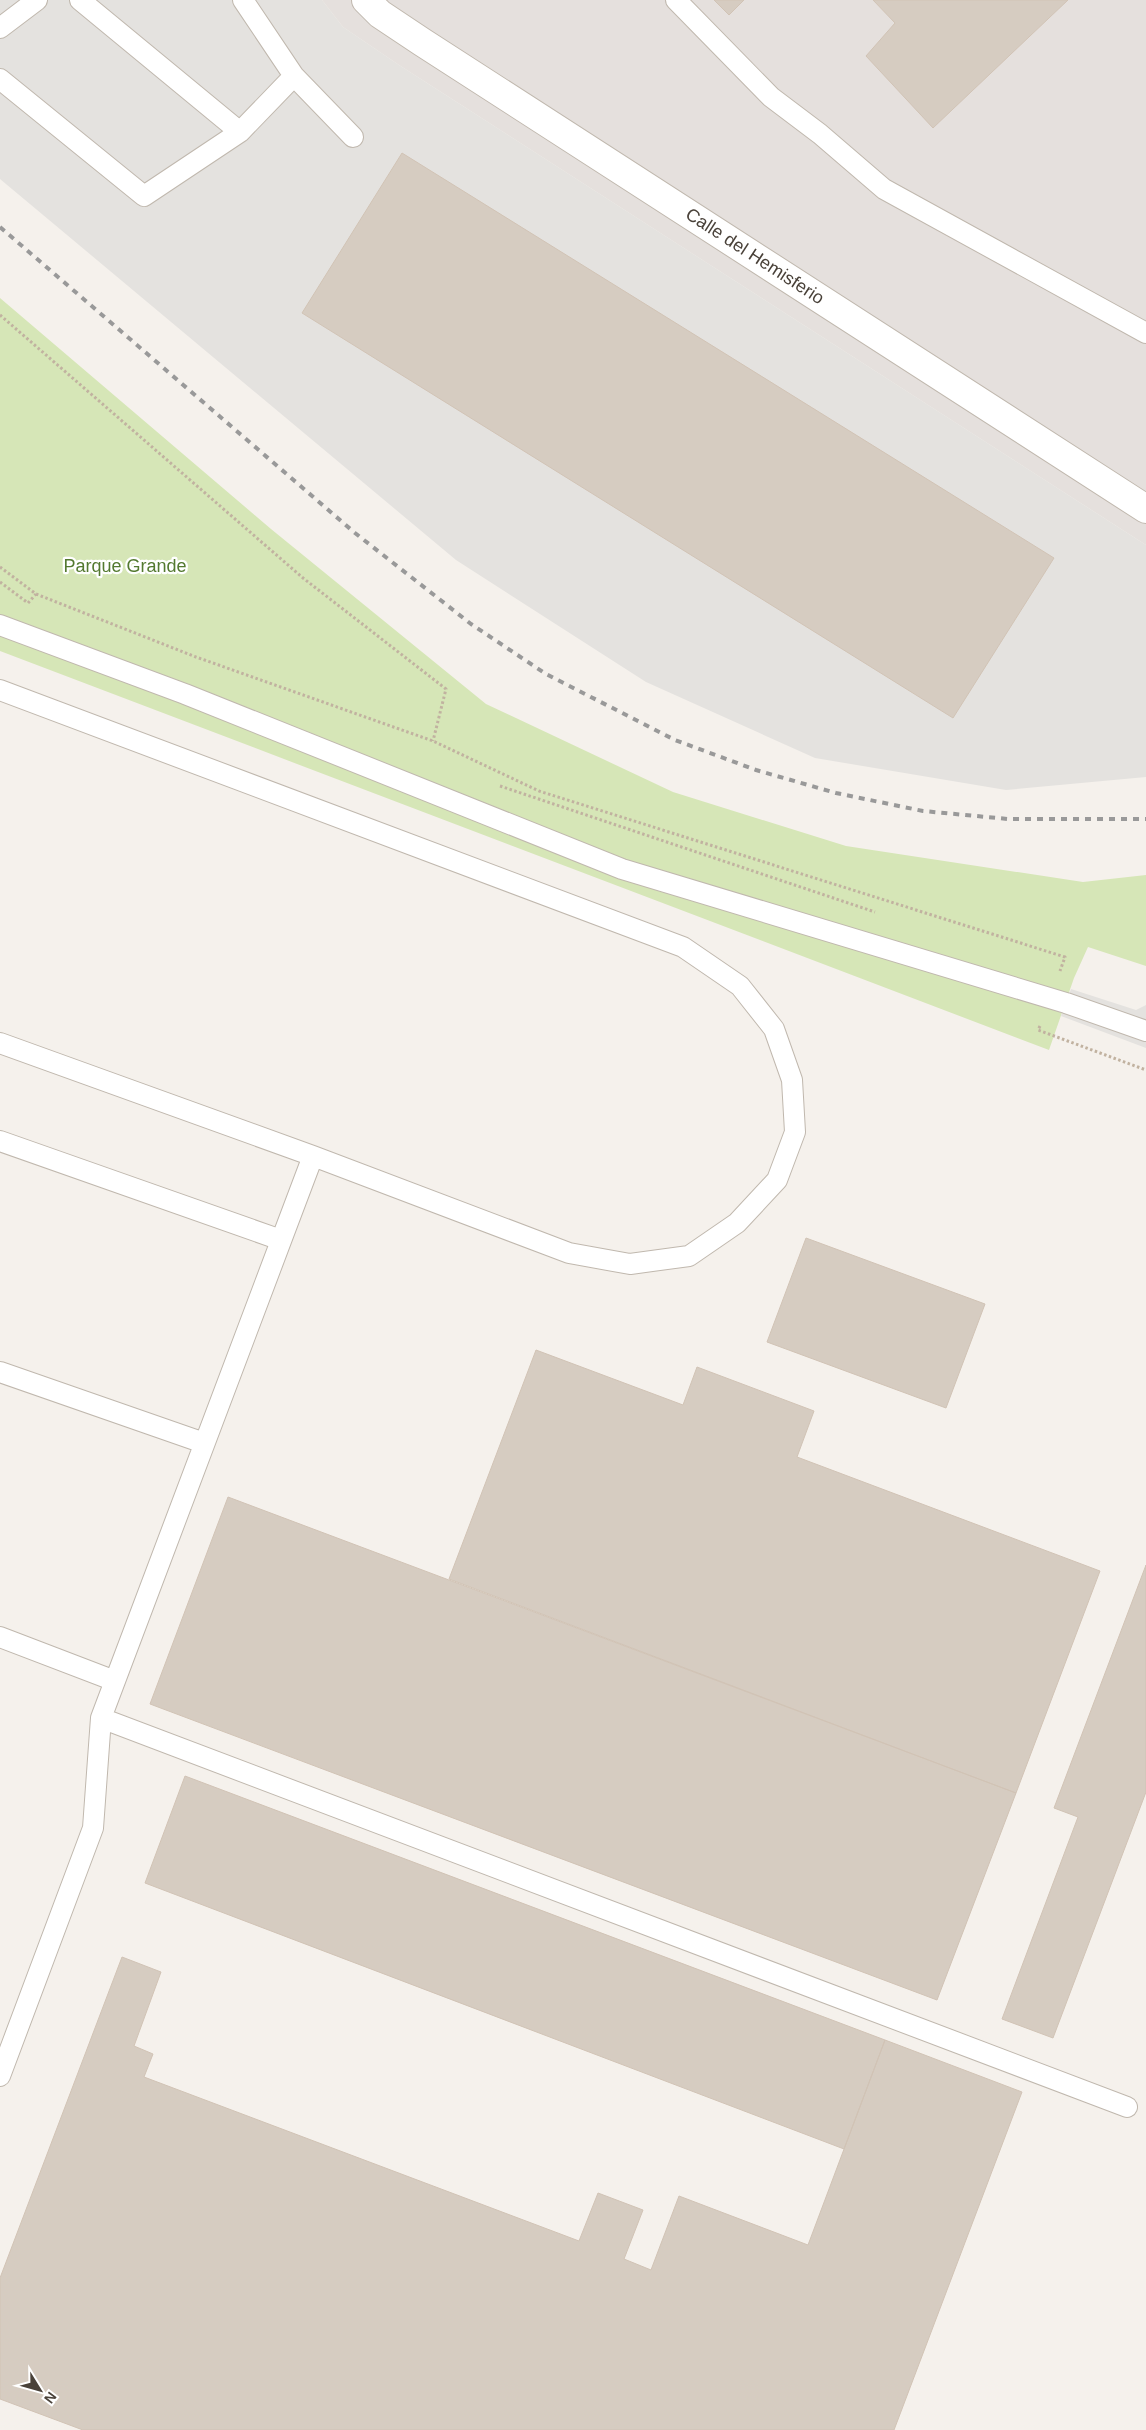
<svg xmlns="http://www.w3.org/2000/svg" width="1146" height="2430" font-family="Arial,sans-serif">
<style>
.industrial{fill:#e5e0dd}
.green{fill:#d6e6b7}
.parking{fill:#e4e2df}
.building{fill:#d6ccc1;stroke:#d1c3b5}
.lines{fill:none;stroke-linecap:round;stroke-linejoin:round}
.lane-casing{stroke:#c0b8ae;stroke-width:22}
.street-casing{stroke:#c0b8ae;stroke-width:30}
.path{stroke:#c1b2a0;stroke-width:3;stroke-dasharray:2.5 2.5;stroke-linecap:butt}
.lane{stroke:#fff;stroke-width:20}
.street{stroke:#fff;stroke-width:28}
.rail{stroke:#999;stroke-width:4;stroke-dasharray:6 6;stroke-linecap:butt}
.labels{text-anchor:middle;dominant-baseline:central;stroke-width:4.5;stroke-linejoin:round;paint-order:stroke}
.street-label{font-size:18px;fill:#494139;stroke:#fff}
.park-label{font-size:18px;fill:#53792f;stroke:#fff}
</style>
<rect width="100%" height="100%" fill="#f5f1ec"/>
<!-- industrial -->
<path class="industrial" d="M 322,0 L 1146,0 L 1146,545 L 399,65 L 343,27 Z"/>
<!-- green -->
<path class="green" d="M 0,298 L 271,529 L 486,704 L 673,792 L 846,846 L 1083,882 L 1146,875 L 1146,966 L 1088,947 L 1074,978 L 1049,1050 L 0,651 Z"/>
<!-- parking -->
<path class="parking" d="M 0,0 L 322,0 L 343,27 L 399,65 L 1146,545 L 1146,777 L 1006,790 L 815,758 L 646,682 L 456,560 L 0,179 Z
M 1071,989 L 1136,1010 L 1146,1005 L 1146,1048 L 1061,1016 Z"/>
<!-- building -->
<path class="building" d="M 714,0 L 744,0 L 729,15 Z
M 873,0 L 1068,0 L 933,128 L 866,56 L 895,23 Z
M 402,153 L 1054,558 L 953,718 L 302,313 Z
M 806,1238 L 985,1304 L 946,1408 L 767,1342 Z
M 536,1350 L 683,1405 L 697,1367 L 814,1411 L 797,1457 L 1100,1571 L 1016,1793 L 449,1579 Z
M 228,1497 L 1016,1793 L 937,2000 L 150,1704 Z
M 1146,1565 L 1146,1792 L 1053,2038 L 1002,2019 L 1078,1817 L 1054,1808 Z
M 185,1776 L 885,2040 L 844,2149 L 145,1883 Z
M 122,1957 L 161,1972 L 134,2046 L 153,2054 L 144,2077 L 579,2241 L 598,2193 L 643,2210 L 624,2259 L 651,2270 L 679,2196 L 808,2245 L 885,2040 L 1022,2092 L 894,2430 L 83,2430 L 0,2399 L 0,2278 Z"/>
<g class="lines">
<defs>
<path id="lane" d="M 80,0 L 240,132
M 243,0 L 294,76 L 353,137
M 676,0 L 771,97 L 820,134 L 884,189 L 1146,333
M 0,28 L 37,0
M 0,79 L 144,196 L 240,132 L 294,76
M 0,625 L 185,694 L 622,869 L 1066,1003 L 1146,1031
M 0,690 L 683,947 L 740,986 L 774,1029 L 792,1080 L 795,1132 L 777,1180 L 737,1223 L 689,1256 L 630,1264 L 569,1253 L 313,1156 L 0,1043
M 0,1141 L 281,1240
M 0,1372 L 204,1443
M 0,1637 L 115,1681
M 101,1718 L 1127,2107
M 0,2076 L 93,1828 L 101,1718 L 313,1156"/>
<path id="street" d="M 366,0 L 380,14 L 422,42 L 1146,509"/>
</defs>
<!-- lane casing -->
<use href="#lane" class="lane-casing"/>
<!-- street casing -->
<use href="#street" class="street-casing"/>
<!-- path -->
<path class="path" d="M 0,315 L 303,578 L 446,689 L 433,741
M 0,567 L 36,594 L 196,657 L 433,741 L 539,791 L 1065,957 L 1060,971
M 0,582 L 28,603
M 28,603 L 36,594
M 500,786 L 875,912
M 1040,1026 L 1038,1030 L 1146,1070"/>
<!-- lane -->
<use href="#lane" class="lane"/>
<!-- street -->
<use href="#street" class="street"/>
<!-- rail -->
<path class="rail" d="M 0,227 L 355,533 L 471,624 L 546,674 L 675,740 L 756,770 L 836,793 L 923,811 L 1008,819 L 1146,819"/>
</g>
<g class="labels">
<!-- street labels -->
<g class="street-label">
<text transform="translate(755 256) rotate(33)">Calle del Hemisferio</text>
</g>
<!-- park labels -->
<g class="park-label">
<text x="125" y="566">Parque Grande</text>
</g>
</g>
<!-- north arrow -->
<g transform="translate(40 2390) rotate(127)" stroke="#ffffff" stroke-width="4" paint-order="stroke">
<path d="M0-4L9 19L0 12L-9 19Z" fill="#494139"/>
<text y="-8" font-size="14" font-weight="bold" text-anchor="middle" fill="#494139">N</text>
</g>
</svg>
